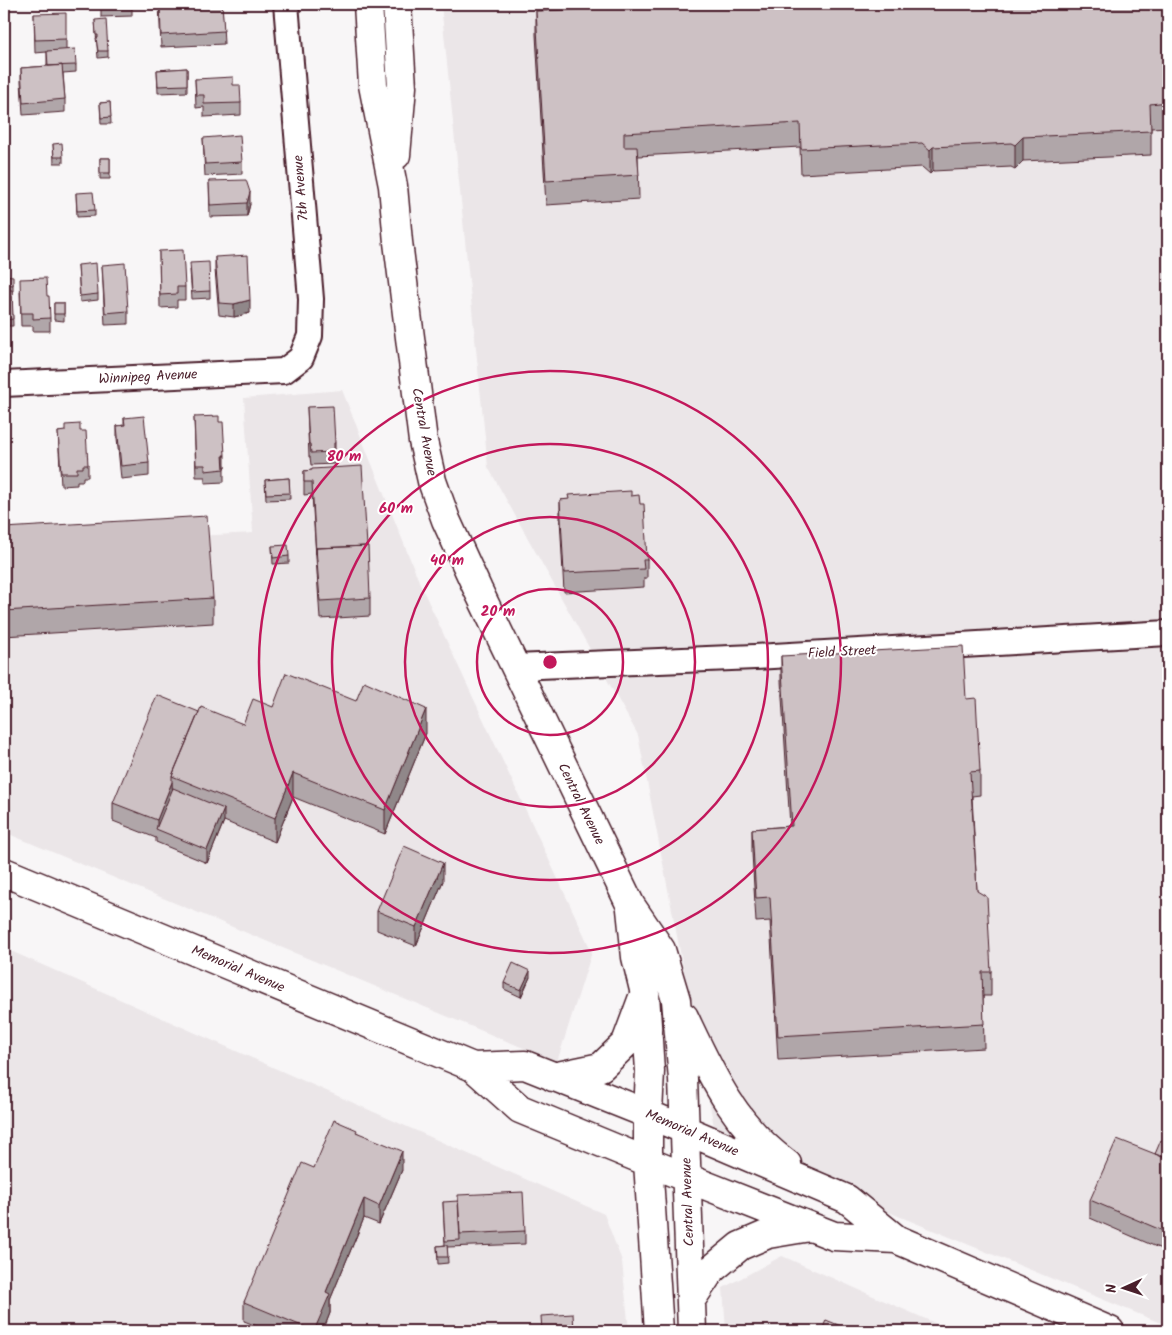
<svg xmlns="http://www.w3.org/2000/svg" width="1172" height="1335" font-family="Kalam,sans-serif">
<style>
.built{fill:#ebe6e8}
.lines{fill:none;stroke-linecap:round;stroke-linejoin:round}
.minor-casing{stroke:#4a1f2b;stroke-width:28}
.major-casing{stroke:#4a1f2b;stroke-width:31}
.minor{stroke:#fff;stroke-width:24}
.major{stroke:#fff;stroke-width:28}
.wall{fill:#b0a6a9;stroke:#4a1f2b}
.shaded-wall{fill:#908789;stroke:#4a1f2b}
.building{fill:#cdc1c4;stroke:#4a1f2b}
.ring{fill:none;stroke:#c2185b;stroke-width:2.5}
.labels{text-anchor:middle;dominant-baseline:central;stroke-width:4;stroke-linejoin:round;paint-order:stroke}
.street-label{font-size:14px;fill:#4a1f2b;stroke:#fff}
.centre{fill:#c2185b;stroke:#fff;stroke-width:2.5}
.ring-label{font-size:15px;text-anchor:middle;font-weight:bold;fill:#c2185b;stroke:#fff;stroke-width:4;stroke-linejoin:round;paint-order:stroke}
</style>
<rect width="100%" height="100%" fill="#f8f6f7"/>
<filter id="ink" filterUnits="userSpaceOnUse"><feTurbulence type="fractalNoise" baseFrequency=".02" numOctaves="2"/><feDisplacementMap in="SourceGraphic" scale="10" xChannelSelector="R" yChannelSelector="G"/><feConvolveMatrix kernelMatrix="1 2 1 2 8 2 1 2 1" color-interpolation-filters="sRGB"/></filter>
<g filter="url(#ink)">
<!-- built -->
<path class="built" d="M 441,4 L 1168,4 L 1168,1326 L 717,1142 L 638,735 L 488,467 Z
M 342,390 L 421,586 L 592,952 L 557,1062 L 4,832 L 4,546 L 253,533 L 244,398 Z
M 4,948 L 604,1214 L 622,1261 L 629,1331 L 4,1331 Z
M 782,1256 L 953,1331 L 726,1331 L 723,1288 Z"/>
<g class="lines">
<defs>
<path id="minor" d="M 4,384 L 284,371 L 301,358 L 310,336 L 311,299 L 286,4
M 515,667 L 755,657 L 1168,633"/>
<path id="major" d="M 368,4 L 373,85 L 393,186 L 398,242 L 423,441 L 432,481 L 446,520 L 478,590 L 631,906 L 661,950 L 676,1000 L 683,1079 L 692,1331
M 396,155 L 402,87 L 397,4
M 4,872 L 473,1067 L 520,1109 L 687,1178 L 834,1236 L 896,1239
M 631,909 L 636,957 L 645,994 L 650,1071 L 648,1114 L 648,1162 L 659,1331
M 684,1017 C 711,1074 733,1125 787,1164
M 473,1067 L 525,1065 L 648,1114 L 847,1199 L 896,1239 L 1110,1331
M 553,1077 L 601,1067 L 626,1043 L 642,1000
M 691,1300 L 711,1270 L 740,1246 L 768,1234 L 810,1227"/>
</defs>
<!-- minor casing -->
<use href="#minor" class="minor-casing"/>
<!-- major casing -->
<use href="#major" class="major-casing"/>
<!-- minor -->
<use href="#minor" class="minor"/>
<!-- major -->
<use href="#major" class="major"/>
</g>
<!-- wall -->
<path class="wall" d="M 57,4 L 74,4 L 74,8 L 57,8 Z
M 101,4 L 132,4 L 132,16 L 101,17 Z
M 159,4 L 222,4 L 224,44 L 161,47 Z
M 628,4 L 1168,4 L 1168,127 L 1151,128 L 1151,155 L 1023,161 L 1015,169 L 1011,167 L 933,171 L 930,174 L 922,167 L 801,174 L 800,147 L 638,156 L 639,199 L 546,205 L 536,35 L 536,11 L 592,9 L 628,5 Z
M 34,14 L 66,39 L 66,49 L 76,65 L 76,72 L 63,73 L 65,99 L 65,112 L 23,115 L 21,81 L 21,68 L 47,66 L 47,52 L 35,53 Z
M 95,20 L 108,51 L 108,57 L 98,58 Z
M 187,68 L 187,92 L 158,93 L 157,70 Z
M 195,79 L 233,85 L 241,103 L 241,115 L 204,117 L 204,107 L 196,108 Z
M 110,102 L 111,124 L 101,124 L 100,103 Z
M 203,138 L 242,162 L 242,174 L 205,176 Z
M 53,144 L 63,157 L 63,163 L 54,163 Z
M 100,158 L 110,158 L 110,179 L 100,179 Z
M 209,181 L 250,204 L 247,216 L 210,217 Z
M 76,193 L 95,210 L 95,216 L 77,217 Z
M 159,251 L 185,287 L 185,300 L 177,300 L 177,307 L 160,308 Z
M 215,257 L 250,313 L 234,317 L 219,315 L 215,270 Z
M 78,265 L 98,294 L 98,300 L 80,302 Z
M 102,265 L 128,311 L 128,324 L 105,325 Z
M 190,270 L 210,291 L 210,298 L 192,299 Z
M 4,275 L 13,282 L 13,291 L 12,291 L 13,326 L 4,326 Z
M 20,291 L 50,318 L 50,331 L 33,331 L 33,326 L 21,326 Z
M 54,303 L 64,303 L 64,321 L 54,320 Z
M 307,407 L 335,443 L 335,456 L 334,456 L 334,464 L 311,465 L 310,457 L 309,457 Z
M 194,417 L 219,422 L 225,467 L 224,468 L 224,482 L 205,483 L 205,477 L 196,477 Z
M 124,418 L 149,463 L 149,476 L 121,479 L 117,438 L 117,426 L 124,425 Z
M 80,431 L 88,465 L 88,477 L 83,477 L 83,481 L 77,481 L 77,485 L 61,486 L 58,432 Z
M 312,470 L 370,598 L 370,616 L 320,619 L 312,494 L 304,495 L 304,471 Z
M 289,478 L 290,499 L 266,500 L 265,480 Z
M 631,496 L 640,504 L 647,560 L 647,578 L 644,578 L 644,587 L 564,592 L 560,518 L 560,500 Z
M 4,528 L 213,598 L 213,623 L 4,636 Z
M 272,546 L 289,556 L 289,563 L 273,564 Z
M 781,656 L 966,699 L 980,771 L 980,795 L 972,796 L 977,891 L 991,972 L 991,996 L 983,996 L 984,1048 L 778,1060 L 770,921 L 756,922 L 752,853 L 752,829 L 790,826 L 781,681 Z
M 273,707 L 426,733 L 385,834 L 293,797 L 275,842 L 224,821 L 207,863 L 156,842 L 156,838 L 113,821 L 113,803 L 199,712 L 243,724 Z
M 443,881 L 416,946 L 377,930 L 377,911 Z
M 530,977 L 521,997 L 504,989 L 504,983 Z
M 357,1132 L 402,1170 L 379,1224 L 364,1218 L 330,1300 L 330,1313 L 323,1331 L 270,1331 L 244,1321 L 244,1302 L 314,1168 Z
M 1168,1143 L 1168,1252 L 1090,1218 L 1090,1200 L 1155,1154 Z
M 443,1202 L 525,1231 L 525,1244 L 447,1247 L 448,1263 L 438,1264 L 437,1246 L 445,1245 Z"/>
<!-- shaded-wall -->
<path class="shaded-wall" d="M 1023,137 L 1023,161 L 1015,169 L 1015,145 Z
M 933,147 L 933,171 L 930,174 L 930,150 Z
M 250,192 L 250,204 L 247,216 L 247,203 Z
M 250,300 L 250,313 L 234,317 L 234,304 Z
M 223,455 L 225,455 L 225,467 L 223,468 Z
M 426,709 L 426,733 L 385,834 L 385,810 Z
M 293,773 L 293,797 L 275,842 L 275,818 Z
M 172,782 L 173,800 L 157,829 L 157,820 Z
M 224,809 L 224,821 L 207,863 L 207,850 Z
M 443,863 L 443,881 L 416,946 L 416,927 Z
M 530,971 L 530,977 L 521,997 L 521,990 Z
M 402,1151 L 402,1170 L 379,1224 L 379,1206 Z
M 364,1199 L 364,1218 L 330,1300 L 330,1313 L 323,1331 L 315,1331 L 326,1292 Z"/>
<!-- building -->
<path class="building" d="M 101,4 L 132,4 L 101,5 Z
M 160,4 L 222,4 L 224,31 L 161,35 Z
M 628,4 L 1168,4 L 1168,102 L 1150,104 L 1151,131 L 1023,137 L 1015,145 L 1011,143 L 933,147 L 930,150 L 922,143 L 801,149 L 800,123 L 624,133 L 624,147 L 637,147 L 639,175 L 546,181 L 536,11 L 592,9 L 592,8 L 628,5 Z
M 66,13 L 66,39 L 35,40 L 34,14 Z
M 106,19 L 108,51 L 98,51 L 96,38 L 98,38 L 98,35 L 96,35 L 95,20 Z
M 75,49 L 76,65 L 48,66 L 47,51 Z
M 62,65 L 65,99 L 23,103 L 21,68 Z
M 187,68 L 187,85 L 158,86 L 157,70 Z
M 233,77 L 233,85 L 240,85 L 241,103 L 204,104 L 204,95 L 196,95 L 195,79 Z
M 110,102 L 111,117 L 101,118 L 100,103 Z
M 240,135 L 242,162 L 205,164 L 203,138 Z
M 62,143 L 63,157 L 54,157 L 53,144 Z
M 100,158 L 110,158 L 110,173 L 100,173 Z
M 246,180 L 250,192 L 247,203 L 210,205 L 209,181 Z
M 93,192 L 95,210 L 77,211 L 76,193 Z
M 183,250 L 185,287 L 177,287 L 177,294 L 160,295 L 159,251 Z
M 248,255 L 250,300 L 234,304 L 219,303 L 215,257 Z
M 209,262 L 210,291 L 192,292 L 190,263 Z
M 96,263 L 98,294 L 80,296 L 78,265 Z
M 125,263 L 128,311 L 105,313 L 102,265 Z
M 4,275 L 13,276 L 13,285 L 4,284 Z
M 46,278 L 47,296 L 49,296 L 50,318 L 33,319 L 33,313 L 21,313 L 20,279 Z
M 4,290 L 12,290 L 13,319 L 4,320 Z
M 54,303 L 64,303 L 64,314 L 54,314 Z
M 333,406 L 335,443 L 334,443 L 334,452 L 311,453 L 310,444 L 309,444 L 307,407 Z
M 144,416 L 149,463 L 121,466 L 117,426 L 125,425 L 124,418 Z
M 219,416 L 219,422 L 223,422 L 225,455 L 223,455 L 224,469 L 205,471 L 205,465 L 196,465 L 194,417 Z
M 80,424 L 80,431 L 86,431 L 88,465 L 83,465 L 83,468 L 77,468 L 77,473 L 61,473 L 58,432 L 65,431 L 65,425 Z
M 362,466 L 367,546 L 316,548 L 316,554 L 312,482 L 304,482 L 304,471 L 312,470 L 312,469 Z
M 289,478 L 290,493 L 266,494 L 265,480 Z
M 631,491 L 631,496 L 639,495 L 640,504 L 644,504 L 647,560 L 643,560 L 644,569 L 564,573 L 560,500 L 569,499 L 568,495 Z
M 207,516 L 213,598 L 4,611 L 4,528 Z
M 288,545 L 289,556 L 273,558 L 272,546 Z
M 368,546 L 370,598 L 320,601 L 316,548 Z
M 963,646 L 966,699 L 976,698 L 980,771 L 970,772 L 977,891 L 987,897 L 991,972 L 982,972 L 984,1024 L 778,1036 L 770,897 L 756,898 L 752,829 L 792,826 L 781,656 Z
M 286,673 L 356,701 L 364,681 L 426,709 L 385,810 L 293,773 L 275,818 L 172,776 L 201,707 L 243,724 L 253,699 L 273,707 Z
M 157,695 L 199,712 L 172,776 L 172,782 L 157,820 L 113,803 Z
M 173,788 L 224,809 L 207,850 L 156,829 Z
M 404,846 L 443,863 L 416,927 L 377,911 Z
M 513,963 L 530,971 L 521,990 L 504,983 Z
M 334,1120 L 357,1130 L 356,1132 L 402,1151 L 379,1206 L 364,1199 L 326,1292 L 330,1294 L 314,1331 L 244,1302 L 302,1163 L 314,1168 Z
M 1117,1139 L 1168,1159 L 1168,1233 L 1090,1200 Z
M 1161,1140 L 1168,1143 L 1168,1159 L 1155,1154 Z
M 523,1192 L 525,1231 L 460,1234 L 458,1195 Z
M 458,1201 L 460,1240 L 445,1241 L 443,1202 Z
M 447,1245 L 448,1257 L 438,1257 L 437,1246 Z
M 573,1314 L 574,1331 L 542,1331 L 541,1316 Z
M 826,1320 L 853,1331 L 855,1326 L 867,1331 L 822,1331 Z"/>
</g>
<!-- distance rings -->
<g class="ring">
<circle cx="550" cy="662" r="73"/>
<circle cx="550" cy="662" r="145"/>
<circle cx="550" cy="662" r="218"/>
<circle cx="550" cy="662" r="291"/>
</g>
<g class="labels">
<!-- street labels -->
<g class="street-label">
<text transform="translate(301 188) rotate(-95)">7th Avenue</text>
<text transform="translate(148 377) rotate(-3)">Winnipeg Avenue</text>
<text transform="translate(424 432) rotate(80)">Central Avenue</text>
<text transform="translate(842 652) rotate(-3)">Field Street</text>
<text transform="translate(581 804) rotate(64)">Central Avenue</text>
<text transform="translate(238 969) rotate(23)">Memorial Avenue</text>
<text transform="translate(692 1133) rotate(23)">Memorial Avenue</text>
<text transform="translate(688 1202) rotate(-92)">Central Avenue</text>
</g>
</g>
<circle cx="550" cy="662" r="8" class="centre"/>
<g class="ring-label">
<text x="344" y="461">80 m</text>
<text x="396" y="513">60 m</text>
<text x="447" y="565">40 m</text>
<text x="498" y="616">20 m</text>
</g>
<!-- margin -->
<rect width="1172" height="1335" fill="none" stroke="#fff" stroke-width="20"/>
<rect x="10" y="10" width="1152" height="1315" fill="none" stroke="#4a1f2b" stroke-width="2" filter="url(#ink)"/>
<!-- north arrow -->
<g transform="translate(1124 1288) rotate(267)" stroke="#ffffff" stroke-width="4" paint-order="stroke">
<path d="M0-4L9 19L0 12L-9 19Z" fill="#4a1f2b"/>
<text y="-8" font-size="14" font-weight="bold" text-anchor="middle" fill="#4a1f2b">N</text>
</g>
</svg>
